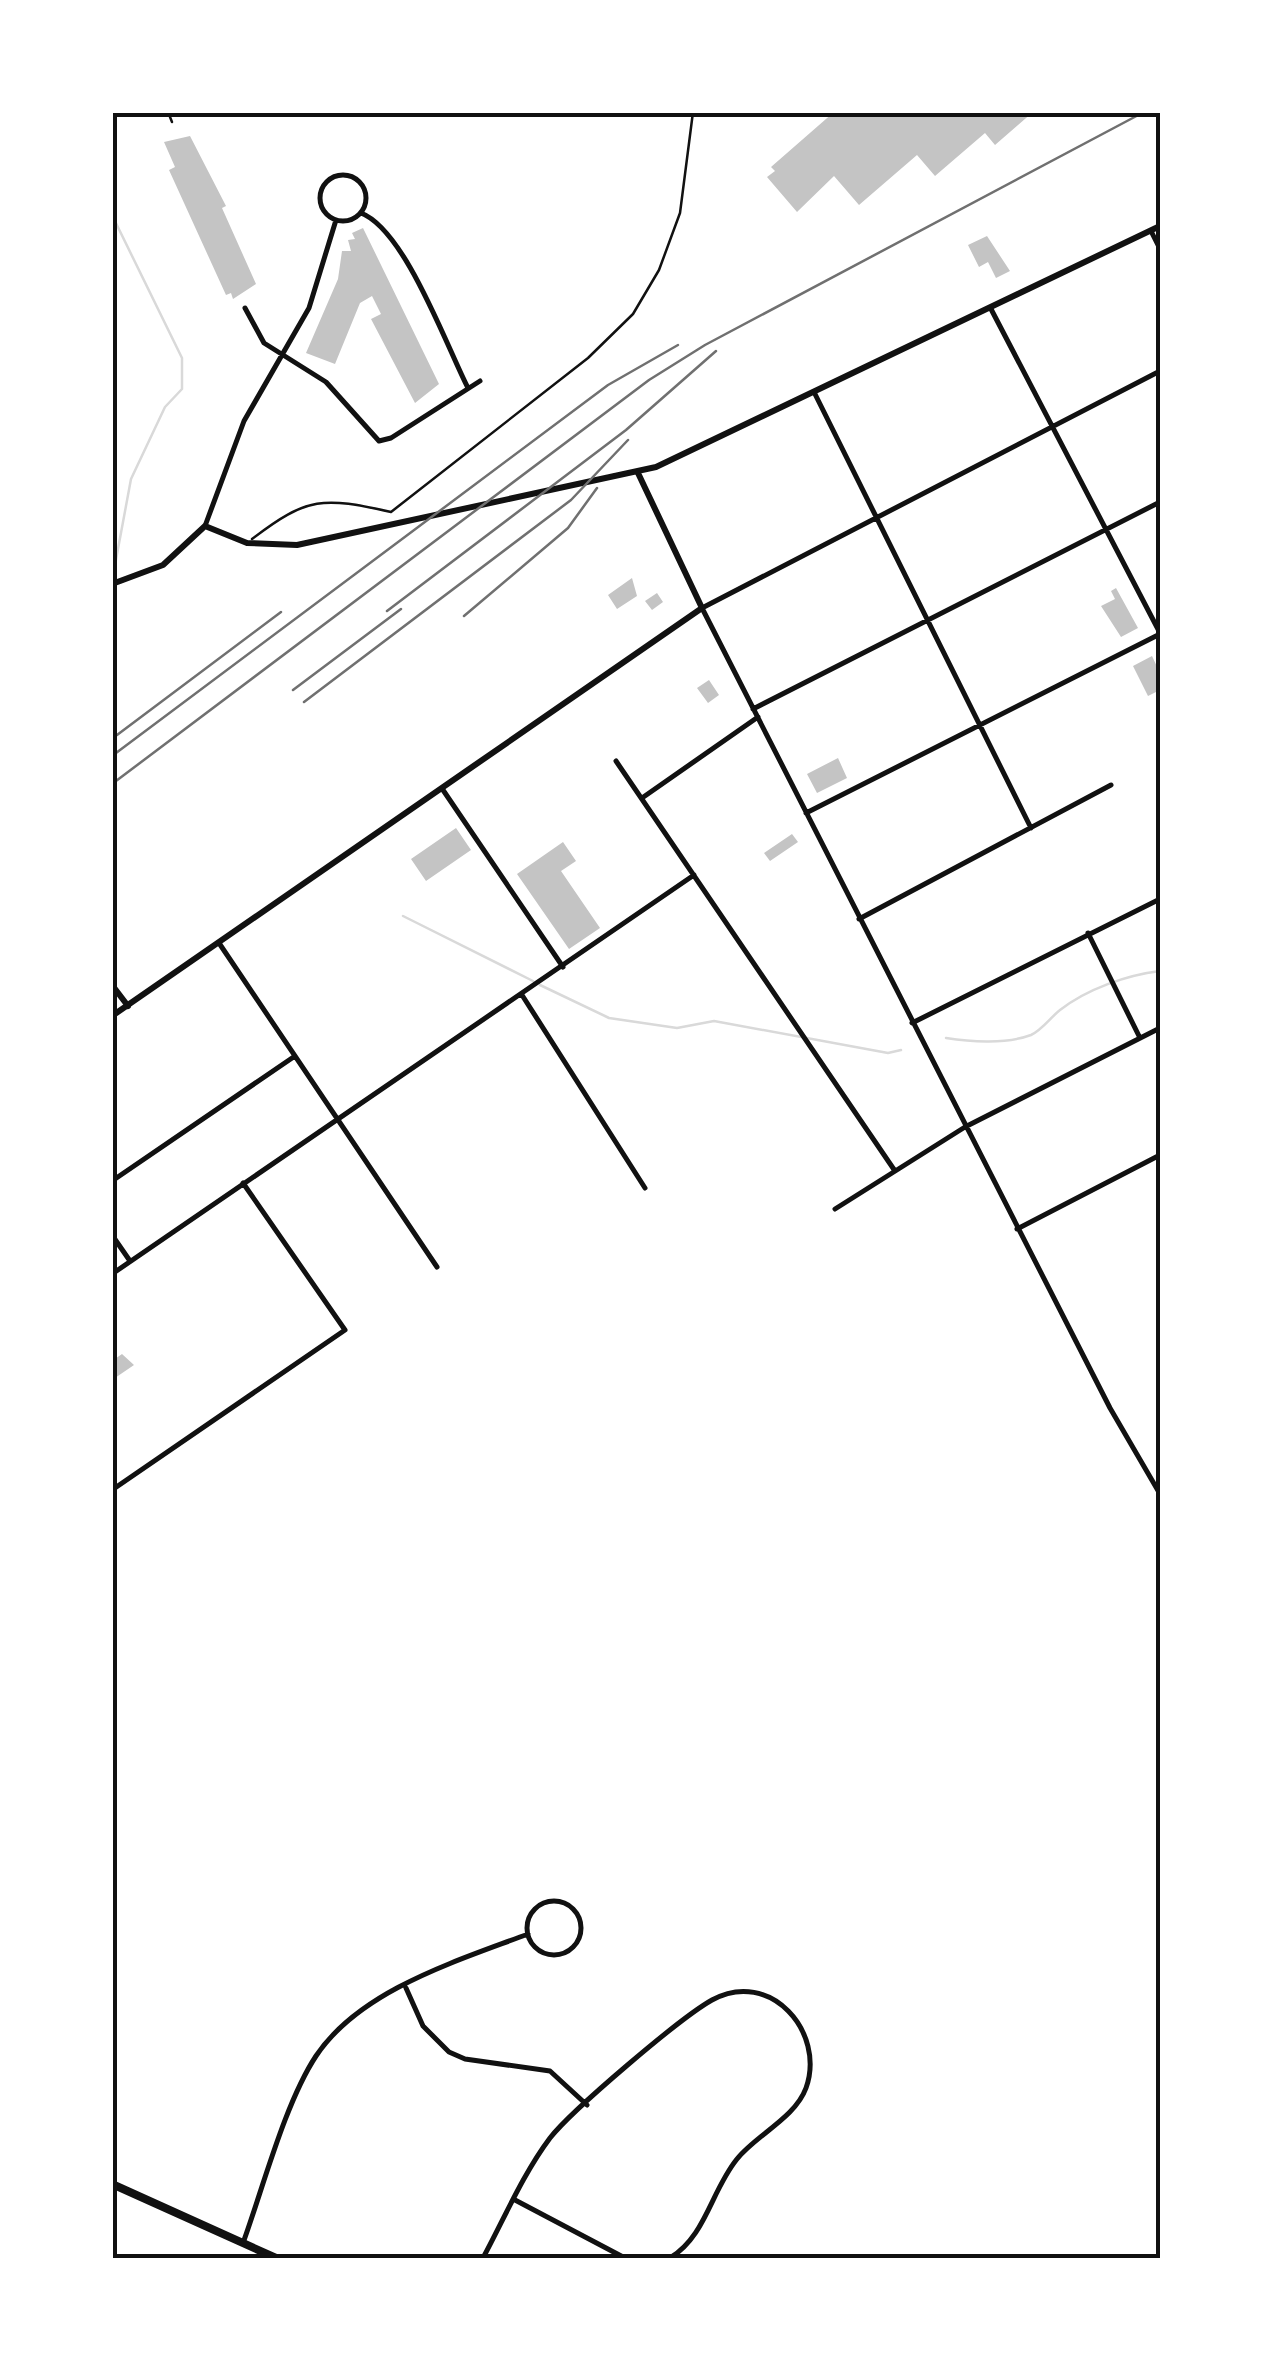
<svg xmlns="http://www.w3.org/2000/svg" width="1273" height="2371" font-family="Signika,sans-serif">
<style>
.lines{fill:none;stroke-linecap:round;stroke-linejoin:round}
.stream{stroke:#d9d9d9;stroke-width:2.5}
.building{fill:#c4c4c4}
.path{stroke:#111;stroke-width:2.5}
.service{stroke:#111;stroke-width:2.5}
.minor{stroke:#111;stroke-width:5}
.tertiary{stroke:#111;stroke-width:6}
.primary{stroke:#111;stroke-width:8}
.rail{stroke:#707070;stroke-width:2.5}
.neatline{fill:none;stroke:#111;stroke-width:4}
</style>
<rect width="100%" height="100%" fill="#fff"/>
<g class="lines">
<!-- stream -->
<path class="stream" d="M 112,215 L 182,358 L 182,389 L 165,407 L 131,479 L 115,565
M 403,916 L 533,981
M 540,985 L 609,1018 L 677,1028 L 714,1021 L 888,1053 L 901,1050
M 946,1038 C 971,1042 1007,1044 1031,1035 C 1042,1030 1051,1017 1060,1010 C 1087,989 1127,975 1160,971"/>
</g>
<!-- building -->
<path class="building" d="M 834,112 L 1033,112 L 995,145 L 985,133 L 935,176 L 917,155 L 859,205 L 834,176 L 797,212 L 767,177 L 775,171 L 771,167 Z
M 190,136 L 226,206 L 222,208 L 256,284 L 233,299 L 231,293 L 226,295 L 169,170 L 175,167 L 164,142 Z
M 363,228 L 439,384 L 415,403 L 371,319 L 381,314 L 372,296 L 360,303 L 335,364 L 306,353 L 338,279 L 342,251 L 351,251 L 348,240 L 355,239 L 352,233 Z
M 987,236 L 1010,271 L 996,278 L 988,262 L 979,267 L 968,245 Z
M 632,578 L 637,596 L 617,609 L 608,595 Z
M 1116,588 L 1138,628 L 1121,637 L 1101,606 L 1115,599 L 1111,591 Z
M 657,593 L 663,602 L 652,610 L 645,601 Z
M 1152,656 L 1160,673 L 1160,690 L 1148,696 L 1133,666 Z
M 709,680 L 719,695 L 708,703 L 697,688 Z
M 838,758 L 847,778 L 817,793 L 807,774 Z
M 456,828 L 471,850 L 426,881 L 411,859 Z
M 792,834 L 798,842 L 770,861 L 764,853 Z
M 563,842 L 576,861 L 561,871 L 600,928 L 569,949 L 517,874 Z
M 122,1354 L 134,1365 L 112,1380 L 112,1361 Z"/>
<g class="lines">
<!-- path -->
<path class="path" d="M 168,112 L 172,122"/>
<!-- service -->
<path class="service" d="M 252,539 C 308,496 323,497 391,512 L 588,358 L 633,314 L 659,270 L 680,213 L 693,112"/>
<!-- minor -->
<path class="minor" d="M320 198a23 23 0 1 1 46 0a23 23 0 1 1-46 0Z
M 361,213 C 405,230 446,345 468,388
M 1151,231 L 1160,249
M 245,308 L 264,343 L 326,382 L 379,441 L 391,438 L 480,381
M 991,309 L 1160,633
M 1160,371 L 702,608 L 1110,1408 L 1160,1494
M 815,394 L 1031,828
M 205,526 L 244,421 L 309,308 L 336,220
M 753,709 L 1160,502
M 616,761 L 895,1171
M 443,790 L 563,967
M 642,798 L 758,717
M 806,813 L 1160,634
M 859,919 L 1111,785
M 1088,933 L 1140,1038
M 219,943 L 437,1267
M 522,995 L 645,1188
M 912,1023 L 1160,899
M 112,1181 L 295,1056
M 835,1209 L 965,1127 L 1160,1028
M 1017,1229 L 1160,1155
M 112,1235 L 130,1261
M 112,1274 L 694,875
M 112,1490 L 345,1330 L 243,1183
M527 1928a27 27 0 1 1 54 0a27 27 0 1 1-54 0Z
M 406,1988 L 423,2026 L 449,2052 L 465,2059 L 550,2071 L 587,2105
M 515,2200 L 625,2258
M 243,2243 C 263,2188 285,2103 316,2056 C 360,1990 457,1961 528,1934
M 483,2258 C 504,2219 523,2174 550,2138 C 572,2110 680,2018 712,2000 C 770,1968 826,2032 806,2088 C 795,2118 756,2135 737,2159 C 711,2191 706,2236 670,2258"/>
<!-- tertiary -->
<path class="tertiary" d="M 112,584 L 163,565 L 205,526 L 247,543 L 297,545 L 656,467 L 1160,226
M 112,985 L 128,1006
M 112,1016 L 702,608 L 638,473"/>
<!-- primary -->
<path class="primary" d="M 112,2184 L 276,2258"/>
<!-- rail -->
<path class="rail" d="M 387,611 L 626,430 L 716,351
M 464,616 L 568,528 L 597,488
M 293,690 L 401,609
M 304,702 L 571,500 L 628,440
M 117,735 L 281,612
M 112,756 L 608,385 L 678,345
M 112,784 L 649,380 L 705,345 L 1144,112"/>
</g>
<!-- border -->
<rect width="1273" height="2371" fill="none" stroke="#ffffff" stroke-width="230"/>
<rect x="115" y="115" width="1043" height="2141" class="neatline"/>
</svg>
